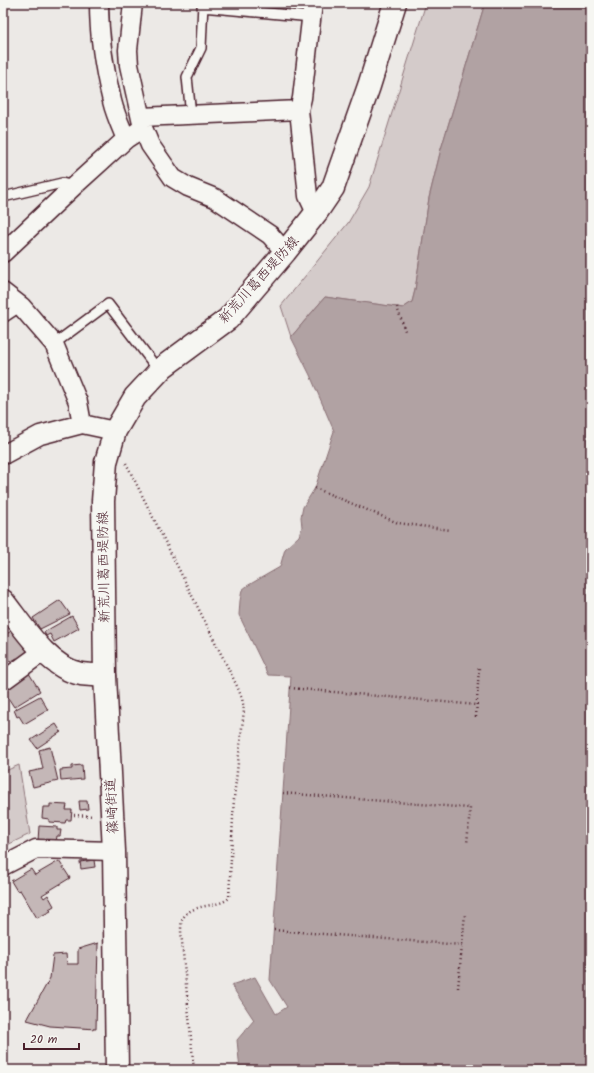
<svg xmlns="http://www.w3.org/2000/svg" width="594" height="1073" font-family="Kalam,'Klee One',sans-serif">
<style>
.green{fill:#d4cbca;stroke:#8f757a}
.water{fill:#b1a2a3;stroke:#886e73}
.building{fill:#c4b7b7;stroke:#4a1f2b}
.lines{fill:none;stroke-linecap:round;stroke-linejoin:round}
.service-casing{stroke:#4a1f2b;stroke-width:12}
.minor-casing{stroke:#4a1f2b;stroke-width:21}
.tertiary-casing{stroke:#4a1f2b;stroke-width:25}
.secondary-casing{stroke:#4a1f2b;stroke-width:25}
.path{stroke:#4a1f2b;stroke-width:2.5;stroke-dasharray:1 3;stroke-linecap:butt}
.service{stroke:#f6f6f2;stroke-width:9}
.minor{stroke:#f6f6f2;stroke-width:18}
.tertiary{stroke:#f6f6f2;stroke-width:22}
.secondary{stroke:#f6f6f2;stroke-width:22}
.labels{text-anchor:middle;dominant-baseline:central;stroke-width:4;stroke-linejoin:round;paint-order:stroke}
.street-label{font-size:14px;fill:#4a1f2b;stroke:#f6f6f2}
</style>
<rect width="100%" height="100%" fill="#ece9e6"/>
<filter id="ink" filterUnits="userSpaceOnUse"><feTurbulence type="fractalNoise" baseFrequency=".025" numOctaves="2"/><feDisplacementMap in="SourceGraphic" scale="8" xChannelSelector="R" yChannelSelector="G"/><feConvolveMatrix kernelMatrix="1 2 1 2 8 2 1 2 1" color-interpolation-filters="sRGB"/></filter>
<g filter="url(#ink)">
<!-- green -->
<path class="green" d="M 426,3 L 485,3 L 441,149 L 429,198 L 415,290 L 412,302 L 403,308 L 397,307 L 325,297 L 291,337 L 281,306 L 348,223 L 369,187 Z
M 19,765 L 30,834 L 3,847 L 3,772 Z"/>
<!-- water -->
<path class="water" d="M 485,3 L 591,3 L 591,1070 L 240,1070 L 237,1040 L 254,1020 L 231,985 L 255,977 L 276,1014 L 287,1007 L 270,980 L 291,676 L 268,675 L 239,615 L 240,601 L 242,590 L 247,586 L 280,567 L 285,549 L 299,536 L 302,527 L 301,517 L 303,507 L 315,488 L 334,431 L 310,375 L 291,337 L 325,297 L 397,307 L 403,308 L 412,302 L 415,290 L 429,198 L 441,149 Z"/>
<!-- building -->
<path class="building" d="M 60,600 L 70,614 L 40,629 L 33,618 Z
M 72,616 L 79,628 L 54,642 L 50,634 L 46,636 L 44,632 Z
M 13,630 L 30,655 L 19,661 L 17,658 L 10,662 L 3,652 L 3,636 Z
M 27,670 L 40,691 L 14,707 L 3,690 Z
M 40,696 L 48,710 L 24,724 L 19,716 L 17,717 L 14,710 Z
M 56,724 L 61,732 L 37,748 L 31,740 Z
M 50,747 L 58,781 L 33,787 L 29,772 L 43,769 L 39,750 Z
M 82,765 L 83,779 L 61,781 L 60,770 L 72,769 L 72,766 Z
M 79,801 L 87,801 L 88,809 L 80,810 Z
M 50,804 L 67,805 L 66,810 L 72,810 L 71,820 L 66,820 L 65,823 L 49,822 L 49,819 L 42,818 L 43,807 L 50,807 Z
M 39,826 L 57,827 L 57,830 L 61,830 L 60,836 L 57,836 L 56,842 L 38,841 Z
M 94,860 L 95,867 L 81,869 L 80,862 Z
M 59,861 L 70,878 L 42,895 L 44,898 L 48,895 L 54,906 L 49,909 L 51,911 L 37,918 L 20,890 L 17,891 L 11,881 L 31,869 L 35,875 Z
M 98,943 L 96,1029 L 50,1026 L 27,1020 L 50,978 L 53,955 L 66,954 L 67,964 L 78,964 L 78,949 Z"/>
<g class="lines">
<defs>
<path id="service" d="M 202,7 L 312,17
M 191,115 L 187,77 L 201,48 L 203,3
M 3,197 L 62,183 L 74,186
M 3,318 L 21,306
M 54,344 L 108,304 L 159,371"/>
<path id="minor" d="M 99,3 C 99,36 104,69 112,101 C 115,114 121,127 126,139
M 133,3 L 128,50 L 129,65 L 143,128 L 150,145 L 173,178 L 188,187 L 215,198 L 270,235 L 285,252
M 313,3 L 302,98 L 299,110 L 308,196 L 316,213
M 141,117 L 299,110
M 3,253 L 74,186 L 126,139 L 143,128
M 3,292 L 21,306 L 54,344 L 78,402 L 82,424
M 3,455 L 40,435 L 82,424 L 115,431
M 3,681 L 44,651
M 3,866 L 36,849 L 114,851"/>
<path id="tertiary" d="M 3,601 C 22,625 48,668 81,674 C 89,675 97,675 105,676"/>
<path id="secondary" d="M 117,1070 L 114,851 L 105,676 L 103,501 L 106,462 L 115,431 L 135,397 L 163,367 L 228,319 L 285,252 L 316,213 L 333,188 L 369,86 L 395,3"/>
</defs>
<!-- service casing -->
<use href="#service" class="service-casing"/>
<!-- minor casing -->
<use href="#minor" class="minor-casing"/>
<!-- tertiary casing -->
<use href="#tertiary" class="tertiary-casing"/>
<!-- secondary casing -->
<use href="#secondary" class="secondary-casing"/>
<!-- path -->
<path class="path" d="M 397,307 L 405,331
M 126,463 L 237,686 L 242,698 L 244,710 L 234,798 L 229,898 C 217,909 188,902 182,921 C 181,924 181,928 181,931 L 194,1070
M 315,488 L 398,523 L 451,530
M 290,688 L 477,705
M 476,717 L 479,667
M 283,793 L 470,808 L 467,844
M 74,815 L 94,816
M 274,930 L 462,945
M 458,988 L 465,914
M 454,1065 L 454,1070"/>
<!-- service -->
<use href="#service" class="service"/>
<!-- minor -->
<use href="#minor" class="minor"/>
<!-- tertiary -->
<use href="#tertiary" class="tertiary"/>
<!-- secondary -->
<use href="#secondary" class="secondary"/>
</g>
</g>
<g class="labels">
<!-- street labels -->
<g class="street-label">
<text transform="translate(259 280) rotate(-48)">新荒川葛西堤防線</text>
<text transform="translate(104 567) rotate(-91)">新荒川葛西堤防線</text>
<text transform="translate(112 806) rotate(-93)">篠崎街道</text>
</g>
</g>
<!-- margin -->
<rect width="594" height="1073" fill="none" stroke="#f6f6f2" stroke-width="16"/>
<rect x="8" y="8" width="578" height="1057" fill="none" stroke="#4a1f2b" stroke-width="1.5" filter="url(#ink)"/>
<!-- scale -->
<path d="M24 1043v6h55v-6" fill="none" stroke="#4a1f2b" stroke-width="2"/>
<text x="30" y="1043" font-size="12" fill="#4a1f2b" stroke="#f6f6f2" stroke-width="3" paint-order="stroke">20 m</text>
</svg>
